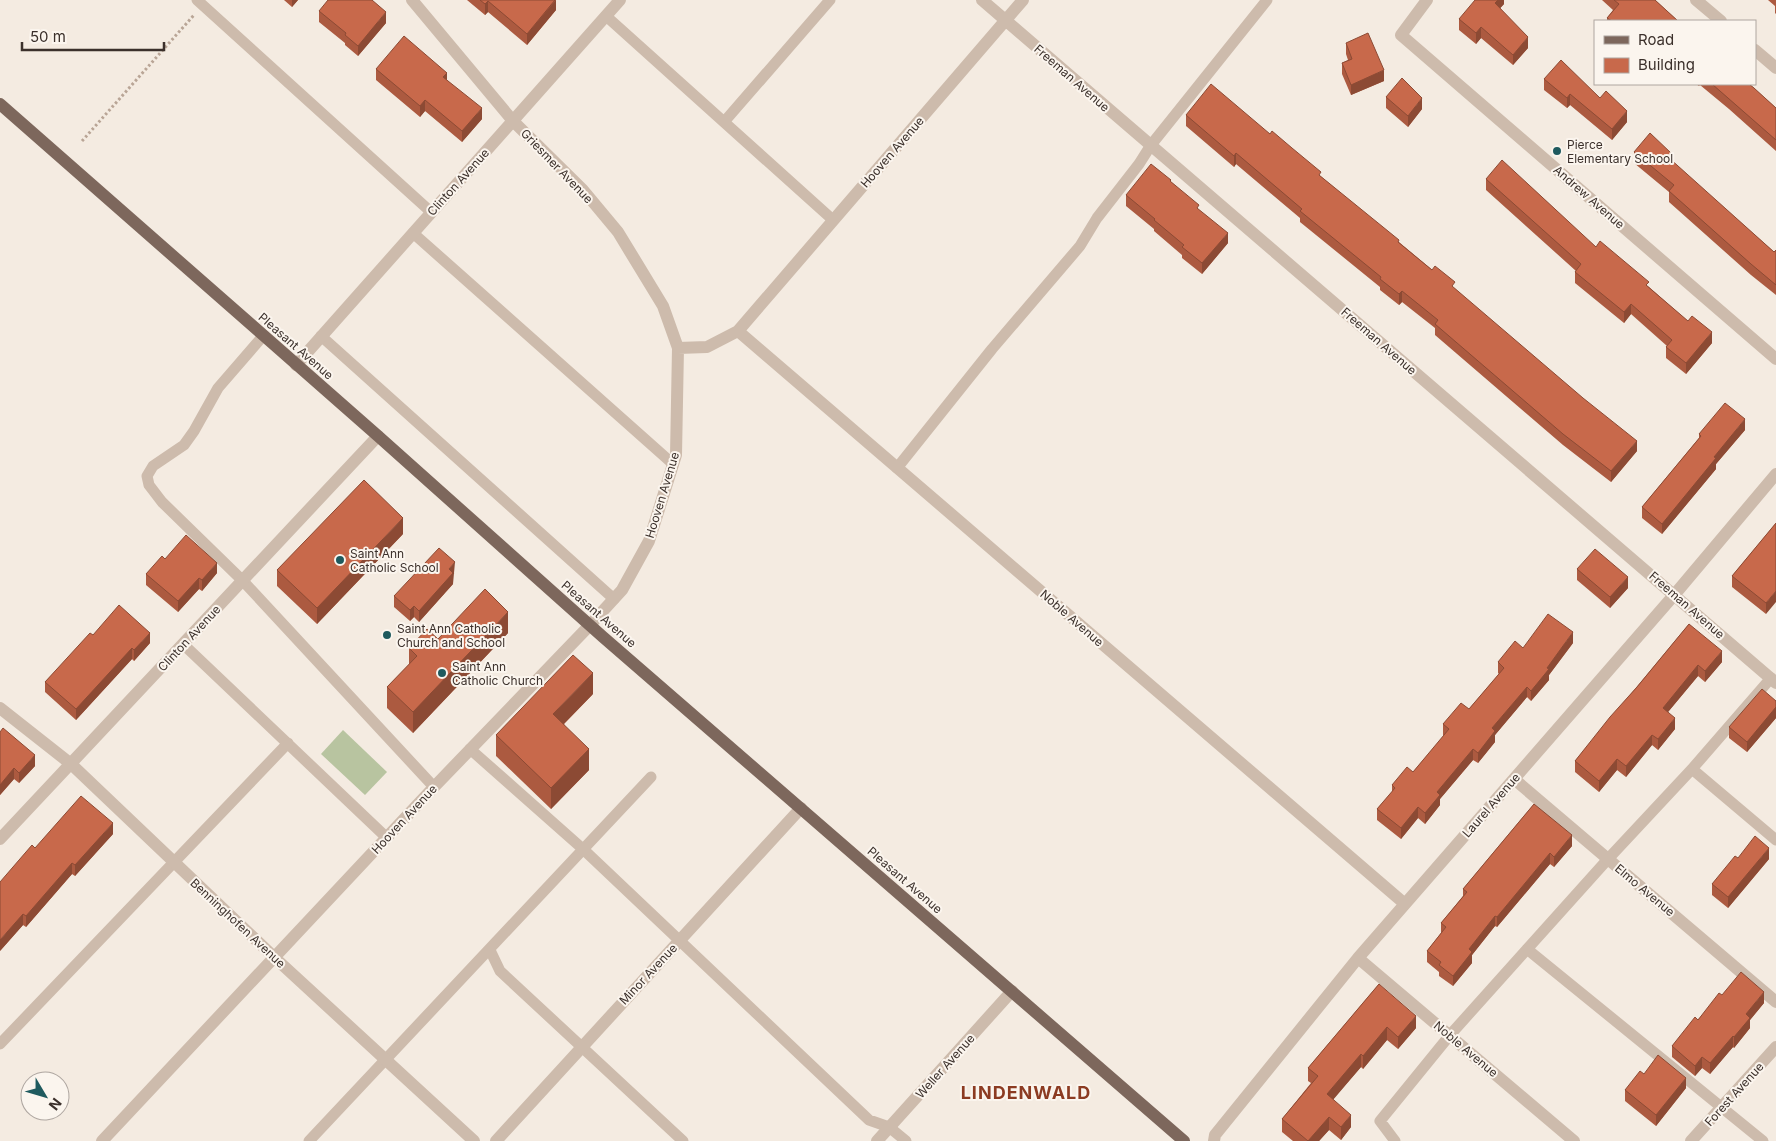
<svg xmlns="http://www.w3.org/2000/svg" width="1776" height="1141" font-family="Inter,sans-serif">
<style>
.green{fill:#b8c4a0}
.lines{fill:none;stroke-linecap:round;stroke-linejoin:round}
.path{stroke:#b9a596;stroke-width:3;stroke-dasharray:2.5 2.5;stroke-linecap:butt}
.lane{stroke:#cdbbac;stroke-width:11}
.street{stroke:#cdbbac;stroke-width:12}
.primary{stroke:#7d675c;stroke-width:12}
.wall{fill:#ac5a40}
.shaded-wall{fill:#8c4a34}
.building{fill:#c8694b;stroke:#8c4a34}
.poi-dot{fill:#1f5a5e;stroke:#fbf5ee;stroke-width:2}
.labels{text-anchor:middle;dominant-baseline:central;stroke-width:4;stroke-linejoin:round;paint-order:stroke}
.street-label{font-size:12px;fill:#3b302b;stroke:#fbf5ee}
.poi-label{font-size:12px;fill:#3b302b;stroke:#fbf5ee;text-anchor:start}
.district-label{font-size:18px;font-weight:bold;letter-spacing:1px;fill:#8c3b22;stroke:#fbf5ee}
</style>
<rect width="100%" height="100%" fill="#f4ebe1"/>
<!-- green -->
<path class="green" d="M 343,730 L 387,772 L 365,795 L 321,754 Z"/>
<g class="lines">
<!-- path -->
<path class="path" d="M 82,141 L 194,15"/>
<!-- lane -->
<path class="lane" d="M 197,0 L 431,212
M 606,16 L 833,220
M 724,122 L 830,0
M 413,233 L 673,464
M 263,336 L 218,388 L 194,431 L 184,445 L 153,466 L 147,476 L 149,485 L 162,502 L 243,581 L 434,787
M 321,336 L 614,599
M 897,468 L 992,349 L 1080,246 L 1097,218 L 1139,164 L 1151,145 L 1267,0
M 183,644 L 387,838
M 470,749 L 584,850 L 869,1120 L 889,1127 L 906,1141
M 1692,769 L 1776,840
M 1527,949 L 1763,1141
M 490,950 L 500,971 L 683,1141
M 0,1044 L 288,743
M 309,1141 L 651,777
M 1395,1141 L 1380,1121 L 1450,1035 L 1608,859 L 1692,769 L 1771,678"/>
<!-- street -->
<path class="street" d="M 412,0 L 513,121 L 583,190 L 618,232 L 663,306 L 678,348
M 982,0 L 1776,683
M 1427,0 L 1401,35 L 1776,359
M 1696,0 L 1721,21
M 1755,50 L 1776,68
M 738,331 L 1405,904
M 296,365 L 620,0
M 0,708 L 71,764 L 275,958 L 474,1141
M 1514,779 L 1776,1002
M 0,839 L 378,436
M 1358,958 L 1574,1141
M 102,1141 L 434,787 L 590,625 L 622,590 L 649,541 L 676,455 L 678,348 L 707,347 L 738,331 L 1023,0
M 496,1141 L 801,808
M 877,1141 L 1012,991
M 1214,1141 L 1215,1135 L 1358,958 L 1675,594 L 1776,474
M 1691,1141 L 1776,1047"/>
<!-- primary -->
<path class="primary" d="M 0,104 L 378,436 L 603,637 L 1184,1141"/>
</g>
<!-- wall -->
<path class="wall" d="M 284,0 L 298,0 L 292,7 Z
M 467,0 L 556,0 L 556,10 L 527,45 L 488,12 L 485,15 Z
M 1504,0 L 1504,4 L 1500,8 L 1528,48 L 1513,65 L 1481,38 L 1476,44 L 1459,30 L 1459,19 Z
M 1602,0 L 1655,0 L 1678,21 L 1607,21 L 1607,18 L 1613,10 Z
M 1768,0 L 1776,0 L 1776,14 L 1775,13 L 1775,6 Z
M 319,11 L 386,23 L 358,56 L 345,45 L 345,43 L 319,22 Z
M 1346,43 L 1384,81 L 1351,95 L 1342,74 L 1342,63 L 1348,60 L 1346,54 Z
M 376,69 L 447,80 L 482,119 L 462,142 L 425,111 L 420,117 L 376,80 Z
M 1544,79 L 1627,122 L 1612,140 L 1570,105 L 1567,108 L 1544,90 Z
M 1696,84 L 1749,84 L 1776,108 L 1776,151 L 1729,109 L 1700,85 L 1699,86 Z
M 1386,97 L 1422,109 L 1408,127 L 1386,108 Z
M 1186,115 L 1270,134 L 1455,289 L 1637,451 L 1611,482 L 1563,445 L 1435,335 L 1435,328 L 1402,302 L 1399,305 L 1380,290 L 1380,287 L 1300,222 L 1300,218 L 1236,164 L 1234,167 L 1186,126 Z
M 1634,152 L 1671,161 L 1774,252 L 1776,250 L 1776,295 L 1751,275 L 1669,202 L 1669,192 L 1634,163 Z
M 1486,179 L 1596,247 L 1649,287 L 1712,343 L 1686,374 L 1666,358 L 1666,347 L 1667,346 L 1631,314 L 1624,323 L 1575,283 L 1575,272 L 1576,271 L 1486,190 Z
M 1171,182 L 1199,210 L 1228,243 L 1202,274 L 1182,258 L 1182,255 L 1154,231 L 1154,229 L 1126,206 L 1126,195 Z
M 1745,430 L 1716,464 L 1716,469 L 1662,534 L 1642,518 L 1642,507 L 1699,438 L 1699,434 Z
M 1776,523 L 1766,614 L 1732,587 L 1732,576 Z
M 403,534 L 317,624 L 277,586 L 277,570 Z
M 165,559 L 217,573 L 202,591 L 199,589 L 178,612 L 146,585 L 146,574 Z
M 1577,569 L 1628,588 L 1610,608 L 1577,580 Z
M 455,573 L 453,574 L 453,584 L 419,622 L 414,617 L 410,621 L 394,607 L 394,596 Z
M 1689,624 L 1722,662 L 1705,682 L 1698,676 L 1668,712 L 1675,729 L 1658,750 L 1652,745 L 1626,777 L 1617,770 L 1599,792 L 1575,772 L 1575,761 Z
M 508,633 L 413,733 L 387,708 L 387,687 L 409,665 L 409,648 L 438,639 Z
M 93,635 L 150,643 L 134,661 L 132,659 L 76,720 L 45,692 L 45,682 Z
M 1573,643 L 1549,675 L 1549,680 L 1531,701 L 1527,697 L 1495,735 L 1495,742 L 1478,763 L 1473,760 L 1440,799 L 1440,805 L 1425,824 L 1418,818 L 1401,839 L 1377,820 L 1377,809 L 1392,792 L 1392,785 L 1413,772 L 1444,736 L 1443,735 L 1443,724 L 1469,709 L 1499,674 L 1498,673 L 1498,662 L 1523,648 Z
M 593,694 L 564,724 L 589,770 L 551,809 L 496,756 L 496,735 Z
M 1776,701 L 1776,718 L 1747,752 L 1729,738 L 1729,727 Z
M 0,732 L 35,766 L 19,783 L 14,779 L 0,795 Z
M 1534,804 L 1572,846 L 1554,867 L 1550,864 L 1497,927 L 1495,926 L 1472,955 L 1472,963 L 1453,986 L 1439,976 L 1439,972 L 1427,962 L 1427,951 L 1441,933 L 1441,923 L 1463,896 L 1463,889 Z
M 113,834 L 75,876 L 72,874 L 26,927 L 23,925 L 0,951 L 35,848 Z
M 1738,858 L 1769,859 L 1728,908 L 1712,895 L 1712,884 Z
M 1379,984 L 1416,1028 L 1398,1049 L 1387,1040 L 1363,1069 L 1361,1067 L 1333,1099 L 1351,1127 L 1341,1140 L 1329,1130 L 1319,1141 L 1293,1141 L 1282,1132 L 1282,1119 L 1311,1083 L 1308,1081 L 1308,1068 Z
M 1722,995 L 1764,1003 L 1750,1020 L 1750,1028 L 1734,1048 L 1733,1047 L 1710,1074 L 1702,1068 L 1695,1076 L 1672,1057 L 1672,1046 Z
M 1644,1074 L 1686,1088 L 1656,1126 L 1625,1101 L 1625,1090 Z"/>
<!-- shaded-wall -->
<path class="shaded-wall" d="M 292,0 L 298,0 L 292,7 Z
M 556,0 L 556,10 L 527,45 L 527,34 Z
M 1498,0 L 1504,0 L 1504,4 L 1495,14 L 1495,3 Z
M 488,1 L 488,12 L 485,15 L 485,4 Z
M 386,12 L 386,23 L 358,56 L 358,46 Z
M 1481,27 L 1481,38 L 1476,44 L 1476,33 Z
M 1528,37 L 1528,48 L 1513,65 L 1513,55 Z
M 1384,70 L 1384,81 L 1351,95 L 1351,85 Z
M 447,73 L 447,83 L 443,77 Z
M 1570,94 L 1570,105 L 1567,108 L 1567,98 Z
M 1422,98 L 1422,109 L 1408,127 L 1408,116 Z
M 425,100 L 425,111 L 420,117 L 420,106 Z
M 482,108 L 482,119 L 462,142 L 462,131 Z
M 1627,111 L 1627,122 L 1612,140 L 1612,129 Z
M 1236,153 L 1236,164 L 1234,167 L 1234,156 Z
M 1671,153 L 1671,164 L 1668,157 Z
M 1228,233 L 1228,243 L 1202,274 L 1202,263 Z
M 1402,291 L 1402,302 L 1399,305 L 1399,294 Z
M 1631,304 L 1631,314 L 1624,323 L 1624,312 Z
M 1712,332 L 1712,343 L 1686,374 L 1686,363 Z
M 1745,419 L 1745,430 L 1716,464 L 1716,469 L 1662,534 L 1662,524 L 1714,457 Z
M 1637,441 L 1637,451 L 1611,482 L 1611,471 Z
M 403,518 L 403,534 L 317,624 L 317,608 Z
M 455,562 L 453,584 L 419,622 L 419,611 L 449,569 Z
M 217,563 L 217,573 L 202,591 L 202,580 Z
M 1628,577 L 1628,588 L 1610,608 L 1610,597 Z
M 199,578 L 199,589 L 178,612 L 178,601 Z
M 1776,591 L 1776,602 L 1766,614 L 1766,603 Z
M 414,606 L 414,617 L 410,621 L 410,610 Z
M 508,612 L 508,633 L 413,733 L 413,712 Z
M 1573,632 L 1573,643 L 1549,675 L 1549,680 L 1531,701 L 1531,691 L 1547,668 Z
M 150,633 L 150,643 L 134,661 L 134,650 Z
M 132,648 L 132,659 L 76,720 L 76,709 Z
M 1722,651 L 1722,662 L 1705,682 L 1705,671 Z
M 1698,665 L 1698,676 L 1663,718 L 1663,708 Z
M 593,673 L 593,694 L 553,735 L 553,714 Z
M 1527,687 L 1527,697 L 1495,735 L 1495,742 L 1478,763 L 1478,753 L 1492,728 Z
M 1776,707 L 1776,718 L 1747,752 L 1747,742 Z
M 1675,718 L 1675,729 L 1658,750 L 1658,739 Z
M 1652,735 L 1652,745 L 1626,777 L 1626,766 Z
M 589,749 L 589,770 L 551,809 L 551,788 Z
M 1473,749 L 1473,760 L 1440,799 L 1440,805 L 1425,824 L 1425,813 L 1437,792 Z
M 35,755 L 35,766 L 19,783 L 19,773 Z
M 1617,759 L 1617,770 L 1599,792 L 1599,781 Z
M 14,768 L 14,779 L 0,795 L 0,785 Z
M 1418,807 L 1418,818 L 1401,839 L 1401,828 Z
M 113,823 L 113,834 L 75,876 L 75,865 Z
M 1572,835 L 1572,846 L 1554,867 L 1554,857 Z
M 1769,848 L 1769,859 L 1728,908 L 1728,897 Z
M 1550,853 L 1550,864 L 1497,927 L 1497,917 Z
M 72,863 L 72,874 L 26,927 L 26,916 Z
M 23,914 L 23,925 L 0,951 L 0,940 Z
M 1495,916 L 1495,926 L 1472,955 L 1472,963 L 1453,986 L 1453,976 L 1469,949 Z
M 1764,992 L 1764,1003 L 1750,1020 L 1750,1028 L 1734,1048 L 1734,1037 L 1746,1014 Z
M 1416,1016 L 1416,1028 L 1398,1049 L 1398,1037 Z
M 1387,1027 L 1387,1040 L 1363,1069 L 1363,1056 Z
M 1733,1036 L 1733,1047 L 1710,1074 L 1710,1063 Z
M 1361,1054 L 1361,1067 L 1327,1107 L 1327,1094 Z
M 1702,1057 L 1702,1068 L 1695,1076 L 1695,1066 Z
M 1686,1078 L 1686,1088 L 1656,1126 L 1656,1115 Z
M 1351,1115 L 1351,1127 L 1341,1140 L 1341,1127 Z
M 1329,1117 L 1329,1130 L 1319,1141 L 1308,1141 Z"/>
<!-- building -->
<path class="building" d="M 328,0 L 372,0 L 386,12 L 358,46 L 345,35 L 346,33 L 319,11 Z
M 480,0 L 555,0 L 527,34 L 488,1 L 485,4 Z
M 1475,0 L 1498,0 L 1495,3 L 1528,37 L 1513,55 L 1481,27 L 1476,33 L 1459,19 Z
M 1614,0 L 1655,0 L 1678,21 L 1631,21 L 1630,20 L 1629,21 L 1612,21 L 1607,18 L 1619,4 Z
M 1368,33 L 1384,70 L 1351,85 L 1342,63 L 1352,59 L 1346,43 Z
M 404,36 L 447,73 L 443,77 L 482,108 L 462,131 L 425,100 L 420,106 L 376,69 Z
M 1561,60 L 1600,98 L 1606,91 L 1627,111 L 1612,129 L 1570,94 L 1567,98 L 1544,79 Z
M 1402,78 L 1422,98 L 1408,116 L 1386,97 Z
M 1211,84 L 1270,134 L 1272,131 L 1292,148 L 1321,172 L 1319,175 L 1399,240 L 1398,242 L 1432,270 L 1435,266 L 1455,282 L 1452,286 L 1583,398 L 1637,441 L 1611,471 L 1563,434 L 1435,324 L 1438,320 L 1402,291 L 1399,294 L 1380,279 L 1381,277 L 1300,211 L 1302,209 L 1236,153 L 1234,156 L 1186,115 Z
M 1712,84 L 1749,84 L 1754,88 L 1776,108 L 1776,140 Z
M 1650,133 L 1671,153 L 1668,157 L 1774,252 L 1776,250 L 1776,285 L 1751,264 L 1669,191 L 1674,185 L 1634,152 Z
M 1502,160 L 1596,247 L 1600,241 L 1649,282 L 1646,285 L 1688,321 L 1692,316 L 1712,332 L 1686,363 L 1666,347 L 1672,340 L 1631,304 L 1624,312 L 1575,272 L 1581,264 L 1486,179 Z
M 1151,164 L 1171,180 L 1170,181 L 1199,205 L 1197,208 L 1228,233 L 1202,263 L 1182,247 L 1184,245 L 1154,220 L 1155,219 L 1126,195 Z
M 1725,403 L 1745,419 L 1714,457 L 1716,458 L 1662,524 L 1642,507 L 1701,436 L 1699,434 Z
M 364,480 L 403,518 L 317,608 L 277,570 Z
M 1776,523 L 1776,591 L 1766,603 L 1732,576 Z
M 186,535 L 217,563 L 202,580 L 199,578 L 178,601 L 146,574 L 162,556 L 165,559 Z
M 439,548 L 455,562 L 449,569 L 453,573 L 419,611 L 414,606 L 410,610 L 394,596 Z
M 1595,549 L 1628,577 L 1610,597 L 1577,569 Z
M 485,589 L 508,612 L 413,712 L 387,687 L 417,656 L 409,648 L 427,629 L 438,639 Z
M 119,605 L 150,633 L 134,650 L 132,648 L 76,709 L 45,682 L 90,633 L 93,635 Z
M 1548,614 L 1573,632 L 1547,668 L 1549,669 L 1531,691 L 1527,687 L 1492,728 L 1495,731 L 1478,753 L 1473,749 L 1437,792 L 1440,795 L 1425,813 L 1418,807 L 1401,828 L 1377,809 L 1395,788 L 1392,785 L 1407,767 L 1413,772 L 1449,729 L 1443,724 L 1461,703 L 1469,709 L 1504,668 L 1498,662 L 1515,641 L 1523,648 Z
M 1689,624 L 1722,651 L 1705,671 L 1698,665 L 1663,708 L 1675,718 L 1658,739 L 1652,735 L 1626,766 L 1617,759 L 1599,781 L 1575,761 L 1610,717 L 1637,687 Z
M 573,655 L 593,673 L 553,714 L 589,749 L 551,788 L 496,735 Z
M 1762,689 L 1776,701 L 1776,707 L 1747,742 L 1729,727 Z
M 3,728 L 35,755 L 19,773 L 14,768 L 0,785 L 0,732 Z
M 81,796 L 113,823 L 75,865 L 72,863 L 26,916 L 23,914 L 0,940 L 0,882 L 32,845 L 35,848 Z
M 1534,804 L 1572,835 L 1554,857 L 1550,853 L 1497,917 L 1495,916 L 1469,949 L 1472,952 L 1453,976 L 1439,965 L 1441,962 L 1427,951 L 1446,927 L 1441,923 L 1467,892 L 1463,889 Z
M 1755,836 L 1769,848 L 1728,897 L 1712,884 L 1735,856 L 1738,858 Z
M 1741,972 L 1764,992 L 1746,1014 L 1750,1018 L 1734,1037 L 1733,1036 L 1710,1063 L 1702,1057 L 1695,1066 L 1672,1046 L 1695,1017 L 1698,1020 L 1719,993 L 1722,995 Z
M 1379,984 L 1416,1016 L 1398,1037 L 1387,1027 L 1363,1056 L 1361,1054 L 1327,1094 L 1351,1115 L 1341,1127 L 1329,1117 L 1308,1141 L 1282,1119 L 1318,1076 L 1308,1068 Z
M 1658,1055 L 1686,1078 L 1656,1115 L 1625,1090 L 1640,1071 L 1644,1074 Z"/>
<!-- markers -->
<g class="poi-dot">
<circle cx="1557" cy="151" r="5"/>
<circle cx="340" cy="560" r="5"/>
<circle cx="387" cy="635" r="5"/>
<circle cx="442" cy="673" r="5"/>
</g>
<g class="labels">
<!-- street labels -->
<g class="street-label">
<text transform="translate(1072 78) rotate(41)">Freeman Avenue</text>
<text transform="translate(892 152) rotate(-49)">Hooven Avenue</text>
<text transform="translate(557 166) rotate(46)">Griesmer Avenue</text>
<text transform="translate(458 182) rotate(-48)">Clinton Avenue</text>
<text transform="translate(1589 197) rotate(41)">Andrew Avenue</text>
<text transform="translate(1379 341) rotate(41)">Freeman Avenue</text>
<text transform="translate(296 346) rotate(41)">Pleasant Avenue</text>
<text transform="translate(662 495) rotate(-73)">Hooven Avenue</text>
<text transform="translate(1687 605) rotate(41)">Freeman Avenue</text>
<text transform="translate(599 614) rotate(41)">Pleasant Avenue</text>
<text transform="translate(1072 618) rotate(41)">Noble Avenue</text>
<text transform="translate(189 638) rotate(-47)">Clinton Avenue</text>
<text transform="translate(1491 805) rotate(-49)">Laurel Avenue</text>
<text transform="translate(404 819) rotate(-47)">Hooven Avenue</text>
<text transform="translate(905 880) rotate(41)">Pleasant Avenue</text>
<text transform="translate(1645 890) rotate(40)">Elmo Avenue</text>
<text transform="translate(238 923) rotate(43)">Benninghofen Avenue</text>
<text transform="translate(648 974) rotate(-47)">Minor Avenue</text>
<text transform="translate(1466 1049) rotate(40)">Noble Avenue</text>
<text transform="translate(945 1066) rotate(-48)">Weller Avenue</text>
<text transform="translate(1734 1094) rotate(-48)">Forest Avenue</text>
</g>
<!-- poi labels -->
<g class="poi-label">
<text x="1567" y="144">Pierce<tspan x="1567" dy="14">Elementary School</tspan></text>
<text x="350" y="553">Saint Ann<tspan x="350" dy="14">Catholic School</tspan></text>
<text x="397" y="628">Saint Ann Catholic<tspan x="397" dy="14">Church and School</tspan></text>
<text x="452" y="666">Saint Ann<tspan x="452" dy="14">Catholic Church</tspan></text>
</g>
<!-- district labels -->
<g class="district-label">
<text x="1026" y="1092">LINDENWALD</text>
</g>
</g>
<!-- legend -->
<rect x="1594" y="20" width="162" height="65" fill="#fbf5ee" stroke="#aea6a0"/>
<rect x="1604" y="36" width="25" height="8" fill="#7d675c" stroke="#aea6a0"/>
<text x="1638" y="45" font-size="15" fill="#3b302b">Road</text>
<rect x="1604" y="58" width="25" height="15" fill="#c8694b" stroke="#aea6a0"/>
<text x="1638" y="70" font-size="15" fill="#3b302b">Building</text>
<!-- north arrow -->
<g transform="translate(45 1096) rotate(128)"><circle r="24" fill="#fbf5ee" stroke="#aea6a0"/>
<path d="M0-4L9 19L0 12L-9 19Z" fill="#1f5a5e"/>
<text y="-8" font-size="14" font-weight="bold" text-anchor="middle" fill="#3b302b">N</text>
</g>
<!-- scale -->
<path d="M22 42v8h142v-8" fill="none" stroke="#3b302b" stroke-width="2.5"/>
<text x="30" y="42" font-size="15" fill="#3b302b" stroke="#fbf5ee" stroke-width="4" paint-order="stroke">50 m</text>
</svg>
